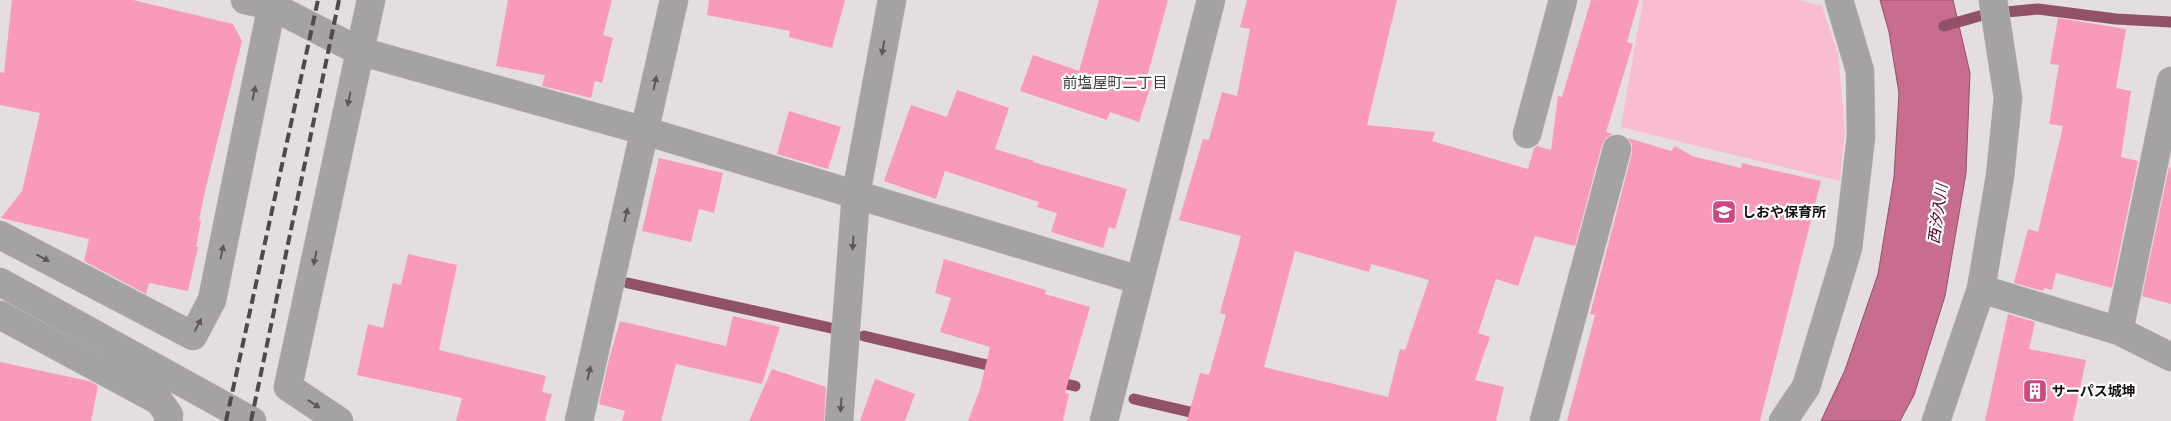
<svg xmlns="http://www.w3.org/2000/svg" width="2171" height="421" font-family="Jost,'Noto Sans JP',sans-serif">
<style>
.green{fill:#f9bcd0}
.water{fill:#c86d8f;stroke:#915169}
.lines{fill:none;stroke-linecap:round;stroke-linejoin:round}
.stream{stroke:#915169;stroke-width:11}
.building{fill:#f999bb;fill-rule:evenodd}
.minor-casing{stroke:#bfb9bb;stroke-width:29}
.minor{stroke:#a5a2a3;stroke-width:28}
.rail{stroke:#4e4a4b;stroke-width:4;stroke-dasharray:10 5;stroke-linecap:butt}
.oneway{fill:#5c585a}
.labels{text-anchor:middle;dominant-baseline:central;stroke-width:4.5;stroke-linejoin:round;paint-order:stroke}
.poi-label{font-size:14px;font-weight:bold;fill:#120f10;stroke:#fff;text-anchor:start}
.neighbourhood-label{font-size:15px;fill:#403b3d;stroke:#fff}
.water-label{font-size:15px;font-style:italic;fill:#53002b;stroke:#fff}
</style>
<rect width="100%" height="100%" fill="#e5dee0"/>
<!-- green -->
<path class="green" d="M 1643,0 L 1799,0 L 1822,6 L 1838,54 L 1845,130 L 1840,181 L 1621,127 Z"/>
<!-- water -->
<path class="water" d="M 1880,0 L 1953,0 L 1970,73 L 1966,173 L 1945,296 L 1914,395 L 1900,421 L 1821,421 L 1845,370 L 1878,274 L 1894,177 L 1899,93 L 1889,32 Z"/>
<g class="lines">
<!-- stream -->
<path class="stream" d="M 2006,12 L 2038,9 L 2116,19 L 2171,22
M 1944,26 L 1983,15
M 628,283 L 831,328
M 864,336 L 1000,368
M 1052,381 L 1075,386
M 1134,399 L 1229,421"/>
</g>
<!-- building -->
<path class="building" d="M 12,0 L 133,0 L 233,24 L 242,41 L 206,187 L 199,220 L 201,221 L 196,247 L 198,247 L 188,291 L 149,283 L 146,294 L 84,261 L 89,239 L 1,218 L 22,191 L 40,113 L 0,105 L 0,72 L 4,73 Z
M 508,0 L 612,0 L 603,35 L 613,38 L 602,83 L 595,81 L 591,98 L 542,86 L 545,75 L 496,66 Z
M 709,0 L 845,0 L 832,48 L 789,37 L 790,31 L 707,15 Z
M 1099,0 L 1168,0 L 1147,77 L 1153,79 L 1139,122 L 1110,112 L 1107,120 L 1020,91 L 1033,55 L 1079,71 Z
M 1247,0 L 1397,0 L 1367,125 L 1435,132 L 1432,141 L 1528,169 L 1534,148 L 1537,146 L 1551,150 L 1558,96 L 1562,97 L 1591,0 L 1639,0 L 1627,42 L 1633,44 L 1606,132 L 1613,134 L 1606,138 L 1602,145 L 1575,246 L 1535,236 L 1518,286 L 1496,279 L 1478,333 L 1490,337 L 1475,380 L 1504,387 L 1496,421 L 1187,421 L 1200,373 L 1209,375 L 1226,315 L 1220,313 L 1241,236 L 1179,220 L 1203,139 L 1209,140 L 1222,92 L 1237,96 L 1250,29 L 1240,27 ZM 1295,251 L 1369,272 L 1371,264 L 1429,280 L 1405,350 L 1400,349 L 1388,397 L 1264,367 Z
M 2058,18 L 2126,29 L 2116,88 L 2131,91 L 2121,157 L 2138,161 L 2112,288 L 2056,273 L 2052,290 L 2044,288 L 2043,291 L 2014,283 L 2028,229 L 2038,232 L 2063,126 L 2049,124 L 2059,65 L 2050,64 Z
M 957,90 L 1009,108 L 995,149 L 1034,161 L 1033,162 L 1127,189 L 1115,229 L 1109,227 L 1103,248 L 1051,232 L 1057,213 L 1037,207 L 1039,202 L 945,171 L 936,199 L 884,181 L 911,105 L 947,117 Z
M 789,111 L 841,127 L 828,169 L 777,154 Z
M 1628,138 L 1671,151 L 1675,146 L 1692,156 L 1741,168 L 1742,163 L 1821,181 L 1760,421 L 1567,421 L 1595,315 L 1590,314 L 1632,153 L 1632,145 Z
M 659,158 L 723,173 L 714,213 L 699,209 L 691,242 L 642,231 Z
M 2169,167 L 2171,168 L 2171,304 L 2142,296 Z
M 408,254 L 457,265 L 439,350 L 546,376 L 542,392 L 552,394 L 545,421 L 456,421 L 462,398 L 357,375 L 368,324 L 383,328 L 393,283 L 401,285 Z
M 944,259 L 1046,290 L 1045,294 L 1090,307 L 1065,393 L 1069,394 L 1063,421 L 968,421 L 980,389 L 990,347 L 940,332 L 951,298 L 935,293 Z
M 2008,314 L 2035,322 L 2029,349 L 2086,360 L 2073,421 L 1985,421 Z
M 733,316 L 780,327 L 762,384 L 676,364 L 661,421 L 622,421 L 625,411 L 599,404 L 609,359 L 620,321 L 726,346 Z
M 0,362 L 89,381 L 98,386 L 91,421 L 0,421 Z
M 772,369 L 826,387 L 824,421 L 749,421 Z
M 875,379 L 915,394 L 905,421 L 860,421 Z"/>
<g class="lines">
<defs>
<path id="minor" d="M 245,0 L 272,6 L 359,51 L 645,131 L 1139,280
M 1527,134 L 1563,0
M 0,235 L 193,336 L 212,300 L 273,0
M 0,282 L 252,421
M 1981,289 L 2119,331 L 2171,81
M 0,315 L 159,401 L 169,415 L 168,421
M 2119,331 L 2171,357
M 339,421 L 288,387 L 371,0
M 579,421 L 674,0
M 839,421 L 856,194 L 892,0
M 1104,421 L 1211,0
M 1544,421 L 1617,149
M 1783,421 L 1806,387 L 1848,248 L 1861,137 L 1860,71 L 1839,0
M 1936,421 L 1981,289 L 2000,176 L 2008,98 L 1993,0"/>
</defs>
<!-- minor casing -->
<use href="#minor" class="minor-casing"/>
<!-- minor -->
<use href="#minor" class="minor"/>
<!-- rail -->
<path class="rail" d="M 226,421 L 318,0
M 251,421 L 339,0"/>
</g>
<!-- one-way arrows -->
<defs><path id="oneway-solid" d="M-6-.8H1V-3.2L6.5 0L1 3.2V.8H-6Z" transform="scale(1.25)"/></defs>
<g class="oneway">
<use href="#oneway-solid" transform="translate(883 48) rotate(100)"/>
<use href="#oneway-solid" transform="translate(655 83) rotate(-78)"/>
<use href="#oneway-solid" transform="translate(254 93) rotate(-78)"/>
<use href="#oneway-solid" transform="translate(349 99) rotate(102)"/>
<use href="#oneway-solid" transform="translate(626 215) rotate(-77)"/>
<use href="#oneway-solid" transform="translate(853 243) rotate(94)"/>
<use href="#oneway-solid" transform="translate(222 252) rotate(-78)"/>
<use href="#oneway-solid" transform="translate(43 258) rotate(28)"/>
<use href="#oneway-solid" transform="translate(315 258) rotate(102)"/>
<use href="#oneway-solid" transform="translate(198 325) rotate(-62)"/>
<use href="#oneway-solid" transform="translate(589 373) rotate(-77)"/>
<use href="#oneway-solid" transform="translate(314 404) rotate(34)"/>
<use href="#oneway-solid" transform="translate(841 405) rotate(94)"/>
</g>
<!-- icons -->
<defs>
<symbol id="school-square" viewBox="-11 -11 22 22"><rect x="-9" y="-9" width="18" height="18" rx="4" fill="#cf4681" stroke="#fff"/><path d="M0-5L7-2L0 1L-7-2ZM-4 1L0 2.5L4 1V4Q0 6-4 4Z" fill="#fff"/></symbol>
<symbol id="building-square" viewBox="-11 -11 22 22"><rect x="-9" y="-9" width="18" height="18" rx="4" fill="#cf4681" stroke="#fff"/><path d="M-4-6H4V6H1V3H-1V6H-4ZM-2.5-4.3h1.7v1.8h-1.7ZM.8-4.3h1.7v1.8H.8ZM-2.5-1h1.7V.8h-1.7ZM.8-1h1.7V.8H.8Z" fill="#fff"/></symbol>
</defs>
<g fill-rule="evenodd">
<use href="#school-square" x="1710" y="198" width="28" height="28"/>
<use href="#building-square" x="2021" y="377" width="28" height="28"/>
</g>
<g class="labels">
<!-- poi labels -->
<g class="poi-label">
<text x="1742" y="212">しおや保育所</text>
<text x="2052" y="391">サーパス城坤</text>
</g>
<!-- neighbourhood labels -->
<g class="neighbourhood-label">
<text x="1115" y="83">前塩屋町二丁目</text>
</g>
<!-- water labels -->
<g class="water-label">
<text transform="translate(1938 214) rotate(-82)">西汐入川</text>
</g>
</g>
</svg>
